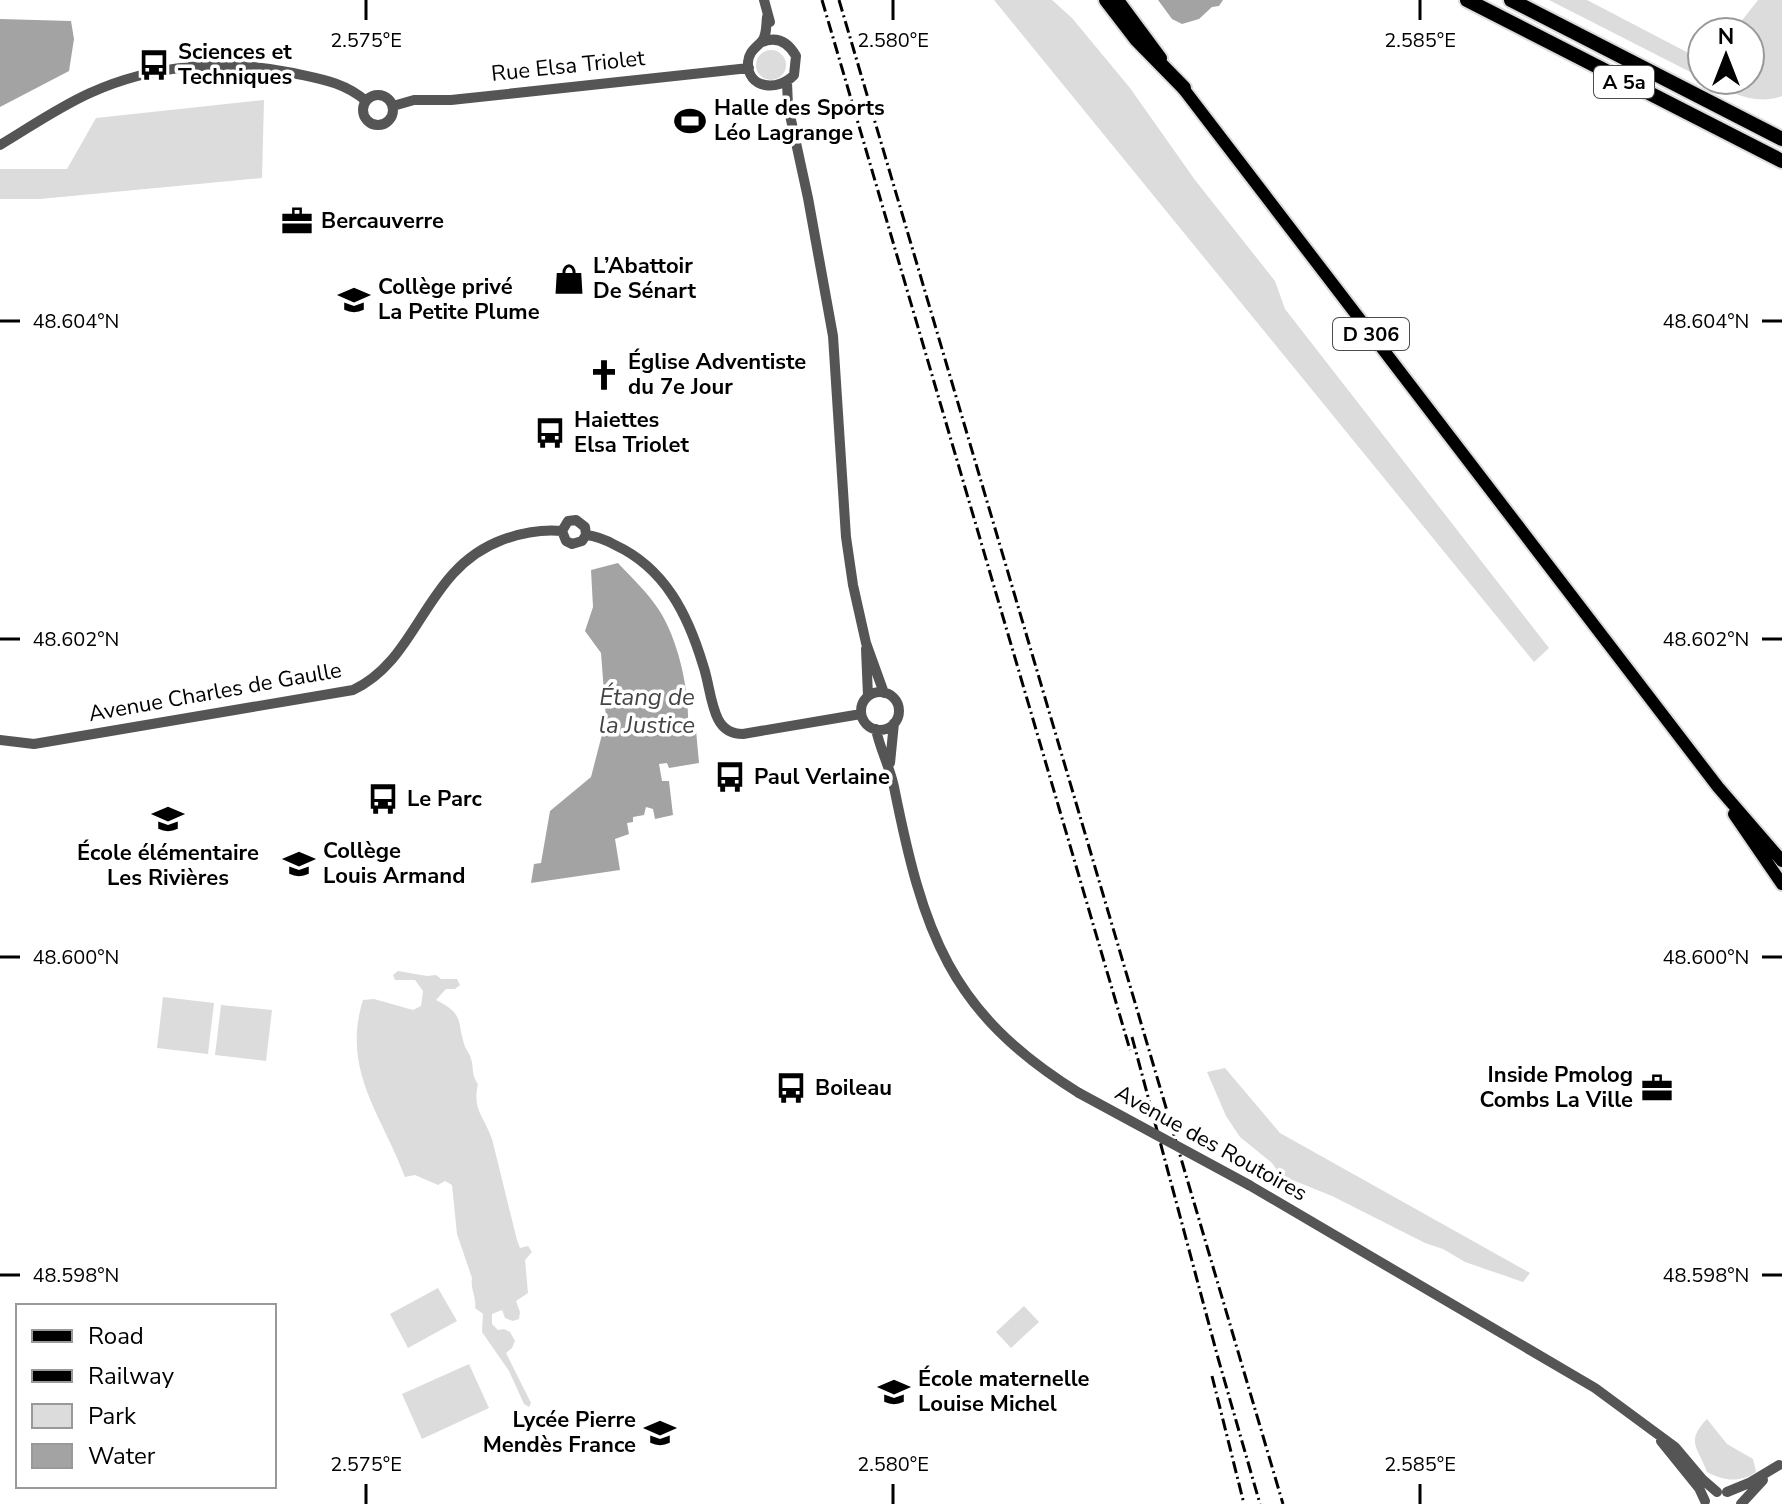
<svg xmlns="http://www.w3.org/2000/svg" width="1782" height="1504" font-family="'Nunito Sans',sans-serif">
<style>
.green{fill:#dcdcdc}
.water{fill:#a3a3a3}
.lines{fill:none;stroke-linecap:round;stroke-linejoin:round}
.major-casing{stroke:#dbdbdb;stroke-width:16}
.highway-casing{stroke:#dbdbdb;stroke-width:18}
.minor{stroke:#555;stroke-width:10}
.major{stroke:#000;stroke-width:12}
.highway{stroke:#000;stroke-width:14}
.rail{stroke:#000;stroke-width:3;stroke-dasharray:12 4 2 4;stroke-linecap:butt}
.minor-bridge{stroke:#555;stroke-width:10}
.ticks{fill:none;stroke:#000;stroke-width:3}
.labels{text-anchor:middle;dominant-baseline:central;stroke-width:7;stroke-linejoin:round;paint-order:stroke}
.shield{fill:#fff;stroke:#4c4c4c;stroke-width:2}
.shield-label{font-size:20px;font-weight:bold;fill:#000}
.poi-label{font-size:22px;font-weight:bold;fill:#000;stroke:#fff;text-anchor:start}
.street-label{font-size:22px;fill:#000;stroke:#fff}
.water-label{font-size:24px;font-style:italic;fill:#444;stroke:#fff}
.ticks-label{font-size:20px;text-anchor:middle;fill:#000;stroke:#fff;stroke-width:7;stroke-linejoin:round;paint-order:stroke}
</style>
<rect width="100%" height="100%" fill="#fff"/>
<!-- green -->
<path class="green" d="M 994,0 L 1052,0 L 1072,18 L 1130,88 L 1195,180 L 1275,281 L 1285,309 L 1549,648 L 1534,662 Z
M 1549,0 L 1587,0 L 1702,60 L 1702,78 Z
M 1758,0 L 1782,0 L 1782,96 C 1755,106 1730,92 1706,80 L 1750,80 L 1750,32 L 1733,32 Z
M756 65a15 15 0 1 1 30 0a15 15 0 1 1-30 0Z
M 264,100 L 262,178 L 40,199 L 0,199 L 0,169 L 67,169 L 96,118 Z
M 398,971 L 427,976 L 436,975 L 441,979 L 457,979 L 460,985 L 455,989 L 446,989 L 436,1000 C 465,1015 456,1019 465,1047 C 467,1051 470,1054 471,1059 C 474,1068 471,1075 478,1084 C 472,1110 484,1116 492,1139 L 517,1240 L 520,1248 L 528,1246 L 532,1252 L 525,1260 L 528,1293 L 516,1301 L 520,1312 L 519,1319 L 513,1321 L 505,1318 L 502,1310 L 492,1314 L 492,1324 L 498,1330 L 504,1329 L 510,1332 L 515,1341 L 512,1348 L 506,1353 L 531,1403 L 529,1407 L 524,1404 L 509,1371 L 482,1332 L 483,1314 L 475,1308 C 477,1298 470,1289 472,1278 L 457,1234 L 452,1185 L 445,1181 L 438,1185 L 415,1175 L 405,1177 C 382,1115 341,1070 363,1000 L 374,999 L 413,1010 L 421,1006 L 423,991 L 415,980 L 395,980 L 393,975 Z
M 163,997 L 214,1003 L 208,1054 L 157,1048 Z
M 221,1005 L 272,1010 L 266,1061 L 215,1055 Z
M 1225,1068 L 1280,1133 L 1530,1273 L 1523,1282 L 1465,1262 L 1443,1249 L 1425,1243 L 1332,1196 L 1280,1175 L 1272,1163 L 1240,1137 L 1226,1116 L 1207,1072 Z
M 438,1288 L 457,1321 L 408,1348 L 390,1314 Z
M 1024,1306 L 1039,1322 L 1011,1348 L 996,1332 Z
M 469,1364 L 489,1408 L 422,1439 L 402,1394 Z
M 1707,1419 L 1727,1444 L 1753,1459 L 1756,1472 C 1740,1483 1724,1481 1707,1472 C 1698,1447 1685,1442 1707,1419 Z"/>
<!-- water -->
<path class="water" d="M 1158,0 L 1223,0 L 1219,6 L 1212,7 L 1199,19 L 1182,24 L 1172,19 Z
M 0,19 L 71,21 L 74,39 L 69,71 L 0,107 Z
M 618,563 C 632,578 648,593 659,610 C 679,641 690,693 688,729 L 696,730 L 699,763 L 669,768 L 667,763 L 659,764 L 662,781 L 669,781 L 673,815 L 655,819 L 653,809 L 646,807 L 644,815 L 633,817 L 633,822 L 627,823 L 629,834 L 615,839 L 620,870 L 531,883 L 534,864 L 541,863 L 550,811 L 591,777 L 606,719 L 601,653 L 585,631 L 593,607 L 591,570 Z"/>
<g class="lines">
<defs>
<path id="major" d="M 1118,0 L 1161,58
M 1179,83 L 1718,787 L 1782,861
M 1734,814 L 1782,884"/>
<path id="highway" d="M 1106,0 L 1136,39 L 1184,88
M 1467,0 L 1782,161
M 1511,0 L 1782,139"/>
</defs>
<!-- major casing -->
<use href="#major" class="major-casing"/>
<!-- highway casing -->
<use href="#highway" class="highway-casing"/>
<!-- minor -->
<path class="minor" d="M 764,0 L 770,22
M 762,42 C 777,36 788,42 796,56 L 794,75 C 779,91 747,90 748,62 C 749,51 756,48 762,41 C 767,35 766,25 767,17
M 787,82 L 788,106 L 808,198 L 833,336 L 846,537 L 853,585 L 866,643 L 884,693
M363 110a15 15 0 1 1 30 0a15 15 0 1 1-30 0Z
M 393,106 L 414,100 L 451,100 L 749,68
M 0,145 C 30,127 59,107 90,93 C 154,64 225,59 293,73 C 320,79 344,82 366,101
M 562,531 L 568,521 L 576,520 L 585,527 L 586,535
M 562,531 L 566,541 L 572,544 L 582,541 L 586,535
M 586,535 C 596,536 606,540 615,545 C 665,568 688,615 703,665 C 709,682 710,703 718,719 C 723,729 732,734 743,734 L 861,714
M 866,649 L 868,696
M861 711a19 19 0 1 1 38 0a19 19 0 1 1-38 0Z
M 876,729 C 879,747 890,767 894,787 C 923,931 948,1012 1079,1093
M 0,740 L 34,744 L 353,690 C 420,659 424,569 502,540 C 521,533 541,529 562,531
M 890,763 L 894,723
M 1249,1185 L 1595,1388 L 1675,1447 L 1702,1479 L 1717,1492
M 1661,1441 L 1699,1488 L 1705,1501
M 1727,1492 L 1749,1483 L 1779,1465
M 1741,1504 L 1763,1480"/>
<!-- major -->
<use href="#major" class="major"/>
<!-- highway -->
<use href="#highway" class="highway"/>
<!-- rail -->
<path class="rail" d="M 822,0 L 1130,1050
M 839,0 L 1283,1504
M 1132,1037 L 1218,1358 L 1260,1504
M 1212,1376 L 1244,1504"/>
<!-- minor-bridge -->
<path class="minor-bridge" d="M 1079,1093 L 1249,1185"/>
</g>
<!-- ticks -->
<path class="ticks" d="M 366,0 L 366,20M 893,0 L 893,20M 1420,0 L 1420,20M 0,321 L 20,321M 1762,321 L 1782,321M 0,639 L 20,639M 1762,639 L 1782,639M 0,957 L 20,957M 1762,957 L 1782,957M 0,1275 L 20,1275M 1762,1275 L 1782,1275M 366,1484 L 366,1504M 893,1484 L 893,1504M 1420,1484 L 1420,1504"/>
<!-- icons -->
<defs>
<symbol id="bus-bare" viewBox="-9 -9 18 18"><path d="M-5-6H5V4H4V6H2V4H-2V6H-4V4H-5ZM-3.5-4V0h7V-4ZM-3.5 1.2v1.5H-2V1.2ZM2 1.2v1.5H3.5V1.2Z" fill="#000" stroke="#fff" stroke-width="2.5" paint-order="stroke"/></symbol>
<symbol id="stadium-bare" viewBox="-9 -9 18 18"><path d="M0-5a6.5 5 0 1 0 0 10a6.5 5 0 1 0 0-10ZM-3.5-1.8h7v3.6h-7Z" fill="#000" stroke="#fff" stroke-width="2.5" paint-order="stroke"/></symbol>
<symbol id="office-bare" viewBox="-9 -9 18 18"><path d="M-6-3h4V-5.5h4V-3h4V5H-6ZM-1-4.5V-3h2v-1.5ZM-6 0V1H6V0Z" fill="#000" stroke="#fff" stroke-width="2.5" paint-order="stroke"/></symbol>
<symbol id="shop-bare" viewBox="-9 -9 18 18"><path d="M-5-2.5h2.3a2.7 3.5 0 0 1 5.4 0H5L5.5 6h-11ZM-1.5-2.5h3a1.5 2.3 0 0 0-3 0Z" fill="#000" stroke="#fff" stroke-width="2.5" paint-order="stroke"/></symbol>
<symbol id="school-bare" viewBox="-9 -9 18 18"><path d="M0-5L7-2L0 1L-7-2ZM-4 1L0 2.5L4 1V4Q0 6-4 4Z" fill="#000" stroke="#fff" stroke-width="2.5" paint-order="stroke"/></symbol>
<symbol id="church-bare" viewBox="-9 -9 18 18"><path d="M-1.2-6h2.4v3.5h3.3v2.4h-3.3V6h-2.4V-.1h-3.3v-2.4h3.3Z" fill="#000" stroke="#fff" stroke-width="2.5" paint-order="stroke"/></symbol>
</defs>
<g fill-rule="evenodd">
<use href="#bus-bare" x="132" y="43" width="44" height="44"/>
<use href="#stadium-bare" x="668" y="99" width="44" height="44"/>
<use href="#office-bare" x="275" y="199" width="44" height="44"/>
<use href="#shop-bare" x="547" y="257" width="44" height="44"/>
<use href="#school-bare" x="332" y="278" width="44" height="44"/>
<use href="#church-bare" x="582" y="353" width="44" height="44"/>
<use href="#bus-bare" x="528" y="411" width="44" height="44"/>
<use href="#bus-bare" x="708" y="755" width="44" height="44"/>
<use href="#bus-bare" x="361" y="777" width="44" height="44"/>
<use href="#school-bare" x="146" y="797" width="44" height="44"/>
<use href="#school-bare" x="277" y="842" width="44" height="44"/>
<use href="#bus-bare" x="769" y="1066" width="44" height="44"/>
<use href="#office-bare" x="1635" y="1066" width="44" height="44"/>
<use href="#school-bare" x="872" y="1370" width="44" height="44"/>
<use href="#school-bare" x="638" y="1411" width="44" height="44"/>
</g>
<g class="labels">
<!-- shield labels -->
<g class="shield">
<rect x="1594" y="66" width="60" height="32" rx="6"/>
<rect x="1333" y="318" width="76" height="32" rx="6"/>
</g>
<g class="shield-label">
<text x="1624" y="82">A 5a</text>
<text x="1371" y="334">D 306</text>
</g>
<!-- poi labels -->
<g class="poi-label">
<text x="178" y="52">Sciences et<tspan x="178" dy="25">Techniques</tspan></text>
<text x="714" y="108">Halle des Sports<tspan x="714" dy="25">Léo Lagrange</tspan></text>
<text x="321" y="221">Bercauverre</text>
<text x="593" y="266">L’Abattoir<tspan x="593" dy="25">De Sénart</tspan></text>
<text x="378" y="287">Collège privé<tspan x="378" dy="25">La Petite Plume</tspan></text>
<text x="628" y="362">Église Adventiste<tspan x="628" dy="25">du 7e Jour</tspan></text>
<text x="574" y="420">Haiettes<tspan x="574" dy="25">Elsa Triolet</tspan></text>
<text x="754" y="777">Paul Verlaine</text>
<text x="407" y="799">Le Parc</text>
<text x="323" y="851">Collège<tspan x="323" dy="25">Louis Armand</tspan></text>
<text x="168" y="853" text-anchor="middle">École élémentaire<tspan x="168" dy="25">Les Rivières</tspan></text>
<text x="1633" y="1075" text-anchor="end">Inside Pmolog<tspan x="1633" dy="25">Combs La Ville</tspan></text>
<text x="815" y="1088">Boileau</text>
<text x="918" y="1379">École maternelle<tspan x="918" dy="25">Louise Michel</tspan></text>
<text x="636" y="1420" text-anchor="end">Lycée Pierre<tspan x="636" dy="25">Mendès France</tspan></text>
</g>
<!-- street labels -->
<g class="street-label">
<text transform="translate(568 66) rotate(-6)">Rue Elsa Triolet</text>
<text transform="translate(215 692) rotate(-10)">Avenue Charles de Gaulle</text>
<text transform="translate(1211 1143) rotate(29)">Avenue des Routoires</text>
</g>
<!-- water labels -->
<g class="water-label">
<text x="647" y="697">Étang de<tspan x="647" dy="28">la Justice</tspan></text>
</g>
</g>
<g class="ticks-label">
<text x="366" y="47">2.575°E</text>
<text x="893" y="47">2.580°E</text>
<text x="1420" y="47">2.585°E</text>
<text x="76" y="328">48.604°N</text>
<text x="1706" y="328">48.604°N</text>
<text x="76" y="646">48.602°N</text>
<text x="1706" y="646">48.602°N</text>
<text x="76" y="964">48.600°N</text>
<text x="1706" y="964">48.600°N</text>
<text x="76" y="1282">48.598°N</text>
<text x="1706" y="1282">48.598°N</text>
<text x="366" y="1471">2.575°E</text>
<text x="893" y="1471">2.580°E</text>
<text x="1420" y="1471">2.585°E</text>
</g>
<!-- legend -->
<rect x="16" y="1304" width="260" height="184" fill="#ffffff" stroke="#999999" stroke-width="2"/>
<rect x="32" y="1330" width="40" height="12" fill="#000000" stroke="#999999" stroke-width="2"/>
<text x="88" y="1344" font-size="24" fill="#000000">Road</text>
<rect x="32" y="1370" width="40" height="12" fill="#000000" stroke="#999999" stroke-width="2"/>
<text x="88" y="1384" font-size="24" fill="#000000">Railway</text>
<rect x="32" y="1404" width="40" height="24" fill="#dcdcdc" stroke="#999999" stroke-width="2"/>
<text x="88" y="1424" font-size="24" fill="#000000">Park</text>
<rect x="32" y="1444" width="40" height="24" fill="#a3a3a3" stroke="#999999" stroke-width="2"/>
<text x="88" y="1464" font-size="24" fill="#000000">Water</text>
<!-- north arrow -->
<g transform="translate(1726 56)"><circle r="38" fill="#ffffff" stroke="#999999" stroke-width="2"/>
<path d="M0-6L14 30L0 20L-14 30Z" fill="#000000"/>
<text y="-12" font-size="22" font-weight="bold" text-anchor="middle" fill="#000000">N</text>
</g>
</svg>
